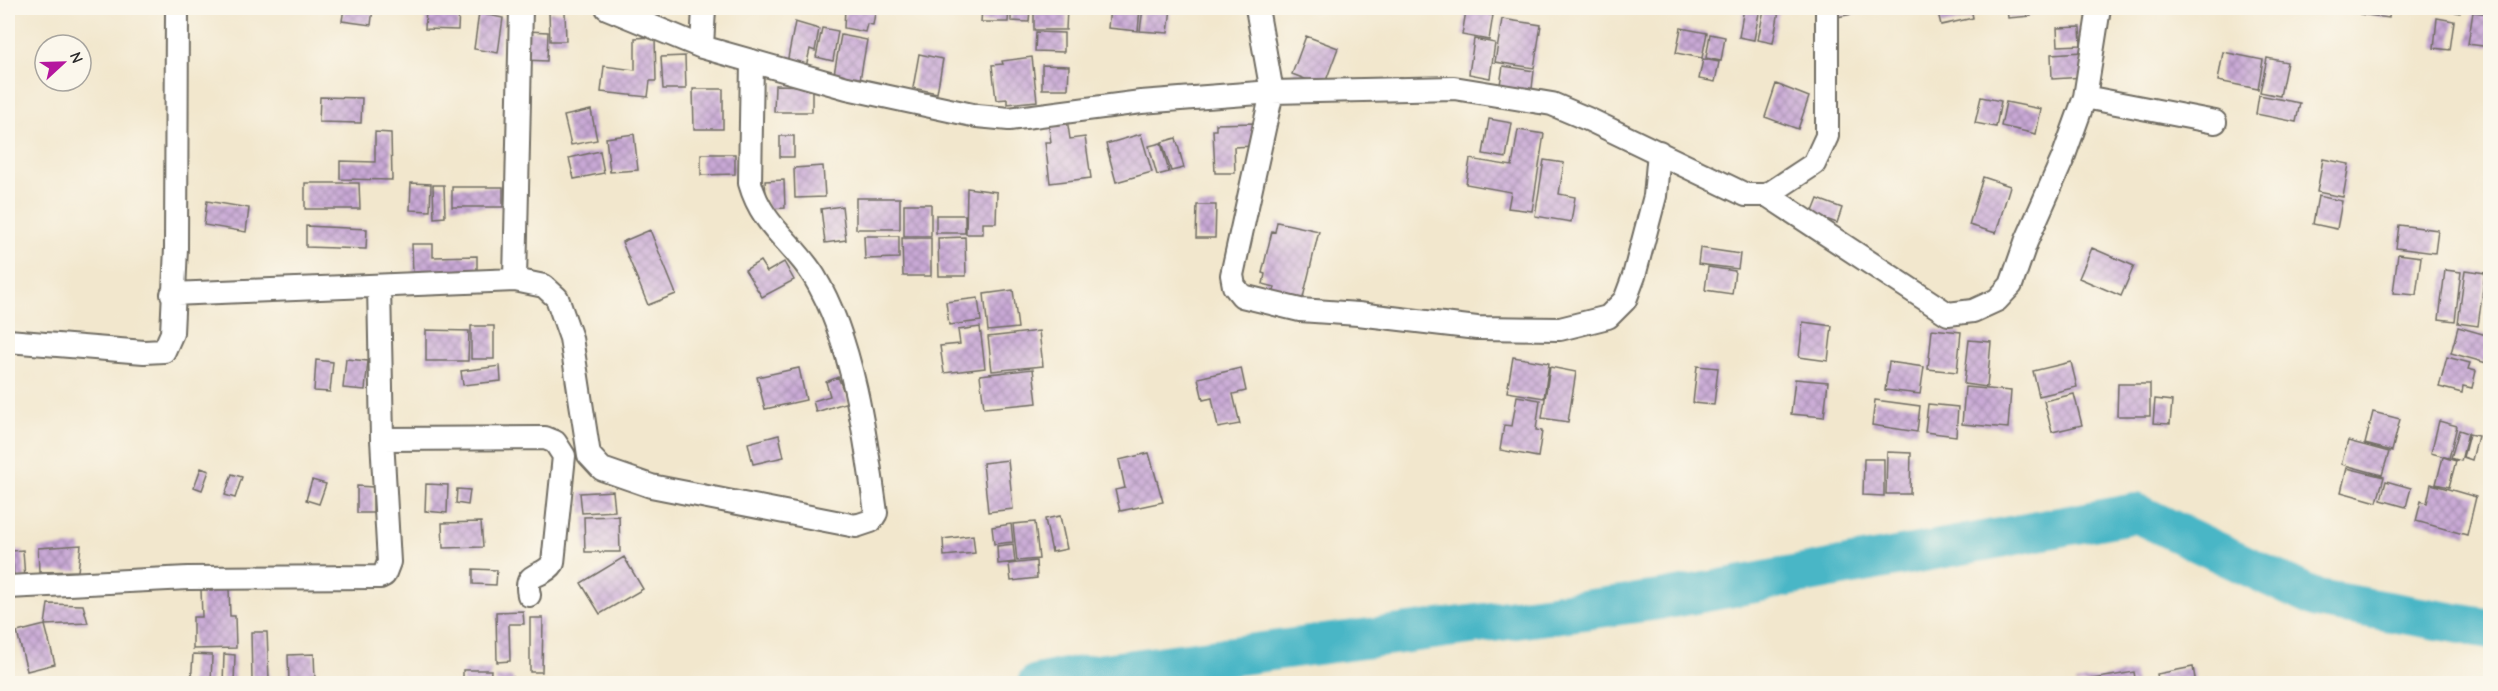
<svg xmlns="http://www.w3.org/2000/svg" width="2498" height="691" font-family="'Comic Neue',sans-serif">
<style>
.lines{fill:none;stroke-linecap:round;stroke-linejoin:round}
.river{stroke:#4ab6c6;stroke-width:40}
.building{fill:url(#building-cross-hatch)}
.street-casing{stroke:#716d64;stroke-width:26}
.street{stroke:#fff;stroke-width:22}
</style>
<defs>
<pattern id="building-cross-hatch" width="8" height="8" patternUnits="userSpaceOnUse" patternTransform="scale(1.5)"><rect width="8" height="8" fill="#c9a9d6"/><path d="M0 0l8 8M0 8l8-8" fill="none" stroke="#a38aae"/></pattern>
</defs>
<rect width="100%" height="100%" fill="#fbf7ec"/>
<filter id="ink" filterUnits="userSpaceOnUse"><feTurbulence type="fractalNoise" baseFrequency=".0167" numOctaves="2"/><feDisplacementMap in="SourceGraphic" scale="12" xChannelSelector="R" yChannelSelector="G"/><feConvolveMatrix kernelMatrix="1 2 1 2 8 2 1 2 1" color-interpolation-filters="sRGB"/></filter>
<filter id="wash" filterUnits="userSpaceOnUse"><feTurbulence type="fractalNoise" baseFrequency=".008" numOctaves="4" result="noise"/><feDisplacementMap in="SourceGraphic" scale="24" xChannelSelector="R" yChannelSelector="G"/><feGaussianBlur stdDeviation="1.35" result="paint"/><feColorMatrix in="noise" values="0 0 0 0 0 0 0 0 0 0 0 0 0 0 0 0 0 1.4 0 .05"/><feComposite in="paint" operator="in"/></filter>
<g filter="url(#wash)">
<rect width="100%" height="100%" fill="#f2e7cd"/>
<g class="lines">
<!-- river -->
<path class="river" d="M 1037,684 L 1066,678 L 1667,599 L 2136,513 L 2317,599 L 2490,629"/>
</g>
<g id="blocks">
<!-- building -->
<path class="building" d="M 344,8 L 373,8 L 371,25 L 342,21 Z
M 426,8 L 459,8 L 458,30 L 425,29 Z
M 845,8 L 876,8 L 873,25 L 867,24 L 865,32 L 844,28 Z
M 982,8 L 1009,8 L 1008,22 L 981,22 Z
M 1011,8 L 1030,8 L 1029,22 L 1011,21 Z
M 1034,8 L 1067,8 L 1066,30 L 1034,30 Z
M 1110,8 L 1140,8 L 1138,31 L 1108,28 Z
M 1143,8 L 1171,8 L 1168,33 L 1140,31 Z
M 1744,8 L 1760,8 L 1754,40 L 1739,37 Z
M 1835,8 L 1877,8 L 1877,9 L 1837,17 Z
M 1937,8 L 1971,8 L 1973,18 L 1941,25 Z
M 2007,8 L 2031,8 L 2031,16 L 2008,18 Z
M 2361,8 L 2390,8 L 2389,18 L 2360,14 Z
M 2444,8 L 2461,8 L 2460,13 L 2444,10 Z
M 1764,9 L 1779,11 L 1773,43 L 1758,40 Z
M 1466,11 L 1493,15 L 1489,40 L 1462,35 Z
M 549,12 L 565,12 L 566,41 L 550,41 Z
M 2473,12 L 2490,14 L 2490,47 L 2468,44 Z
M 479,13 L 503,18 L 498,53 L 474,49 Z
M 2437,18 L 2454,21 L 2450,50 L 2434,48 Z
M 1502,19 L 1541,25 L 1534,68 L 1495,62 Z
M 795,22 L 819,29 L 815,51 L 810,49 L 806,67 L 787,63 Z
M 2080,27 L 2081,45 L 2058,46 L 2057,28 Z
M 822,28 L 838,31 L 833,61 L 816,57 Z
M 1681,28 L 1707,33 L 1702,58 L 1676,53 Z
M 526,31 L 548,32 L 547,61 L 525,60 Z
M 1036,32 L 1064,33 L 1064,52 L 1035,51 Z
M 1710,34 L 1725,37 L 1721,61 L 1706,58 Z
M 841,35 L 867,40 L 860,80 L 834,74 Z
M 1306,36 L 1338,48 L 1324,86 L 1292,74 Z
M 655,37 L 656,81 L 650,81 L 648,97 L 601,92 L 604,66 L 635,70 L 635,38 Z
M 1474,39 L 1495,43 L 1490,78 L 1469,74 Z
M 2083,52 L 2084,77 L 2052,79 L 2051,54 Z
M 2223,52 L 2263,60 L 2258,89 L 2218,81 Z
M 919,54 L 943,59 L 937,93 L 913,88 Z
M 685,56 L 686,89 L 663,89 L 661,57 Z
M 1032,57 L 1037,101 L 1007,104 L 1007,99 L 996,100 L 992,65 L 1003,64 L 1002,61 Z
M 2267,58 L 2287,62 L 2280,96 L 2260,92 Z
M 1703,59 L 1719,62 L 1715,82 L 1699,79 Z
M 1042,65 L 1069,66 L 1068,89 L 1042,89 Z
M 1503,66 L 1534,71 L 1531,97 L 1499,91 Z
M 1776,84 L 1809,97 L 1798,129 L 1765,117 Z
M 775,85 L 812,86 L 812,112 L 774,112 Z
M 693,89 L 723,89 L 723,129 L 694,129 Z
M 2259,95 L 2300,103 L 2296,122 L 2256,114 Z
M 320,97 L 362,98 L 361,123 L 319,122 Z
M 1981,97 L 2001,101 L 1996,127 L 1975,123 Z
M 2006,102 L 2041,109 L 2036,134 L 2001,126 Z
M 591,110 L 597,140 L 571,145 L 564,116 Z
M 1067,119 L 1070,139 L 1085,137 L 1091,178 L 1050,183 L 1045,142 L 1051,142 L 1048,122 Z
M 1489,119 L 1512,123 L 1506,158 L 1483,154 Z
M 1254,123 L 1254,146 L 1234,147 L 1235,173 L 1215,173 L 1213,130 L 1216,130 L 1216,124 Z
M 1518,130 L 1544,134 L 1532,211 L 1508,208 L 1511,192 L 1466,184 L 1470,159 L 1512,166 Z
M 375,132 L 391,133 L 392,180 L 340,179 L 340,161 L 375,162 Z
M 634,134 L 638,170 L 610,172 L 606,138 Z
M 1141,134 L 1152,172 L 1116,182 L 1106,144 Z
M 780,136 L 794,136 L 794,157 L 780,157 Z
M 1176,138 L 1184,168 L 1171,171 L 1162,142 Z
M 1161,143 L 1169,172 L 1157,175 L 1149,146 Z
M 600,151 L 604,173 L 574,179 L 569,158 Z
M 701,154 L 735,154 L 735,174 L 701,175 Z
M 2323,159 L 2349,164 L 2343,197 L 2317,192 Z
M 1544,160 L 1564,163 L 1559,194 L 1575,197 L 1571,222 L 1535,216 Z
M 823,166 L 825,197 L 795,198 L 794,168 Z
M 1983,177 L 2010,186 L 1996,233 L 1969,225 Z
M 784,180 L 785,208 L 767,209 L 765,181 Z
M 305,183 L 359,183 L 360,209 L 305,209 Z
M 411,183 L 431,184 L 430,211 L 410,210 Z
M 433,185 L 444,185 L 445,217 L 434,218 Z
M 452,187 L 503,187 L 503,207 L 452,207 Z
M 967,188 L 997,192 L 996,223 L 983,223 L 983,234 L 966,234 Z
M 2318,196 L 2342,201 L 2337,229 L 2313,224 Z
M 856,198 L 900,198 L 900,229 L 856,229 Z
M 1818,199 L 1842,208 L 1837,223 L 1812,214 Z
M 207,201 L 249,208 L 246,232 L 204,225 Z
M 904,204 L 931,204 L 931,236 L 904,236 Z
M 1197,205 L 1216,205 L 1215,238 L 1196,238 Z
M 842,206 L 846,240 L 825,243 L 821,209 Z
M 936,215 L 965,215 L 965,233 L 936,233 Z
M 1277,222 L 1319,231 L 1301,306 L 1272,299 L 1275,287 L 1263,284 L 1265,274 L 1262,273 L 1272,231 L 1275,232 Z
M 2399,225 L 2438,230 L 2435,253 L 2396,248 Z
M 306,226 L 367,229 L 366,249 L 306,247 Z
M 650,230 L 676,294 L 648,305 L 622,242 Z
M 864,236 L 899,236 L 899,258 L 865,259 Z
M 965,237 L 966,276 L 939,276 L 938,238 Z
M 902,238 L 931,238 L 931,276 L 903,276 Z
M 412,244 L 433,244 L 433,257 L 477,256 L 477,275 L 413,278 Z
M 1700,248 L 1740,254 L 1738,269 L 1698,264 Z
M 2092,248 L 2134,266 L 2121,296 L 2079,278 Z
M 2398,254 L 2421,257 L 2416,295 L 2393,293 Z
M 760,261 L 767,272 L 784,262 L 794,280 L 762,297 L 745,270 Z
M 1708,267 L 1735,271 L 1732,294 L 1705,290 Z
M 2445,270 L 2461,272 L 2455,321 L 2439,319 Z
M 2465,270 L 2485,273 L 2478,326 L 2458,323 Z
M 2488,276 L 2490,277 L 2490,299 L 2485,298 Z
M 1013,290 L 1018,328 L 988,331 L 984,294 Z
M 978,298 L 981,321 L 949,325 L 946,302 Z
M 1803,322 L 1832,326 L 1828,361 L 1799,357 Z
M 471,326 L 494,326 L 494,359 L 471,359 Z
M 980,327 L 985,368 L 944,373 L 940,346 L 960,344 L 958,330 Z
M 2458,327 L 2490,336 L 2490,364 L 2451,353 Z
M 1932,329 L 1961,332 L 1957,372 L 1928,369 Z
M 426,330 L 469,331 L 468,361 L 426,361 Z
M 1039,331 L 1043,366 L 992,371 L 988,337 Z
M 1969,340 L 1991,342 L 1987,387 L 1964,384 Z
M 1513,357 L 1549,363 L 1544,398 L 1507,392 Z
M 2447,357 L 2470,363 L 2468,369 L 2476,371 L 2472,388 L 2463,386 L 2462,393 L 2439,387 Z
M 346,359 L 368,361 L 365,390 L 343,388 Z
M 316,360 L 333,362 L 330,392 L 314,391 Z
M 1889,362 L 1924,367 L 1920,394 L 1885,390 Z
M 2071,362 L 2077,387 L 2039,396 L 2033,371 Z
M 500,366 L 501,381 L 463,385 L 461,371 Z
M 1697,366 L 1718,368 L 1714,405 L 1693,403 Z
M 1550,367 L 1576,372 L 1568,422 L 1542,418 Z
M 799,368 L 806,400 L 765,409 L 757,377 Z
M 1241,368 L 1246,391 L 1233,394 L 1240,424 L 1218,428 L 1212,398 L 1203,400 L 1198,378 Z
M 1033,369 L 1037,403 L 984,408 L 980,375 Z
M 838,377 L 848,402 L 816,412 L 813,401 L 830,396 L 826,382 Z
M 2490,377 L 2490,394 L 2486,392 Z
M 1795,379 L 1828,382 L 1824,417 L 1791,414 Z
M 2118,384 L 2150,384 L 2150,416 L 2117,416 Z
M 1965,387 L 2011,391 L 2008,428 L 1962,424 Z
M 2074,394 L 2082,425 L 2052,432 L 2044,401 Z
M 1517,396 L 1540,400 L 1536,430 L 1542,431 L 1538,457 L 1500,450 L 1504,425 L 1512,426 Z
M 2155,399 L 2172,401 L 2170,424 L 2153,423 Z
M 1875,400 L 1920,406 L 1917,432 L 1872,425 Z
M 1928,404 L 1958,407 L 1956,436 L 1925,432 Z
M 2373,412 L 2400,419 L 2392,451 L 2365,444 Z
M 2439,421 L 2457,426 L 2449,458 L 2431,453 Z
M 2459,430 L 2468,433 L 2461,461 L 2451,458 Z
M 2469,434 L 2478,436 L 2472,460 L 2463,457 Z
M 779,435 L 784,457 L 753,464 L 748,443 Z
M 2348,441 L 2389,452 L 2382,475 L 2341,464 Z
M 1887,452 L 1911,453 L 1910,494 L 1886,494 Z
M 1149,453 L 1163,502 L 1120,511 L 1115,490 L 1125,488 L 1119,460 Z
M 2443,457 L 2456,461 L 2449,487 L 2436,484 Z
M 1864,459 L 1884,459 L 1884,496 L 1863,495 Z
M 1008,460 L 1013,509 L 988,512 L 983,463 Z
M 201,468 L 209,471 L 202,490 L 194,487 Z
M 2347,468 L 2384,477 L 2377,502 L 2341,492 Z
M 232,474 L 242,477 L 235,498 L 225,495 Z
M 312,480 L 326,484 L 319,504 L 306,500 Z
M 2386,481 L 2411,488 L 2406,507 L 2381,500 Z
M 426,484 L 448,485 L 447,513 L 425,511 Z
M 2431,484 L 2476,497 L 2467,535 L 2416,521 L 2421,501 L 2427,503 Z
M 357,486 L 373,487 L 373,513 L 357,513 Z
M 457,489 L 470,490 L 468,505 L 456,503 Z
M 613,491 L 615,511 L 582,513 L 580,493 Z
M 619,516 L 620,552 L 585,552 L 584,517 Z
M 1060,516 L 1067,549 L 1052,552 L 1045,519 Z
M 481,522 L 483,547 L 443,548 L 442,523 Z
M 1035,522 L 1039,559 L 1017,561 L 1013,524 Z
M 1011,524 L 1013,542 L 994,544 L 992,527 Z
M 973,535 L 975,553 L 944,556 L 943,539 Z
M 1013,544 L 1015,562 L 998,564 L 997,546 Z
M 81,545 L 78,571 L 39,572 L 38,548 Z
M 23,550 L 25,579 L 14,578 L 12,551 Z
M 624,557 L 643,589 L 600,614 L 581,583 Z
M 1036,561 L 1037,578 L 1011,581 L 1009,564 Z
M 473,569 L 497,570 L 496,585 L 473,584 Z
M 229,588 L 230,616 L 235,616 L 236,648 L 193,649 L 193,617 L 202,617 L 201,589 Z
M 48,604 L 83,605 L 88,623 L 45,625 Z
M 523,611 L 524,624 L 509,624 L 510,661 L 497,662 L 496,612 Z
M 530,618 L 543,618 L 542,672 L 530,672 Z
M 45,625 L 55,664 L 27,671 L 17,632 Z
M 251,632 L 267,632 L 269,679 L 252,680 Z
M 193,654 L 212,655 L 211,684 L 191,684 Z
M 224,654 L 235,655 L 234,684 L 223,684 Z
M 314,654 L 315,680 L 289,681 L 288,655 Z
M 2193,667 L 2196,684 L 2159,684 L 2157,674 Z
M 463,670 L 491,670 L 490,684 L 463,684 Z
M 2134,672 L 2136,684 L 2075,684 L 2075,682 Z
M 496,677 L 513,677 L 513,684 L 496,684 Z"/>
</g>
</g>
<g filter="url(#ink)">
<use href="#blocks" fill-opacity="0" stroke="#716d64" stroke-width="1.5"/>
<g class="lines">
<defs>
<path id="street" d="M 607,8 L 702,47 L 847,88 L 977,116 L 1009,119 L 1141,102 L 1272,92 L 1454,88 L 1552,104 L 1590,120 L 1746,195 L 1767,195 L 1814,164 L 1827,136 L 1827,8
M 1257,8 L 1272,92 L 1232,275 L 1234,286 L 1242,296 L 1300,310 L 1358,314 L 1477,328 L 1560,329 L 1608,317 L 1625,300 L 1634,276 L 1655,196 L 1659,152
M 702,47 L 704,8
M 2085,97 L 2215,122
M 1767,195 L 1948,314 L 1973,311 L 1997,300 L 2011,285 L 2026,242 L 2063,158 L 2085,97 L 2099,8
M 515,280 L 521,8
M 172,294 L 515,280 L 544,286 L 557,298 L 571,338 L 589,455 L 602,469 L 651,486 L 856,526 L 871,521 L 876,513 C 866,439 853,340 814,276 C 792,241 762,226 750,183 L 752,61
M 8,341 L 144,352 L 164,351 L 172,333 L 176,248 L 177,8
M 382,439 L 545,438 L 555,442 L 564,456 L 553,563 C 543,579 523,570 529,595
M 8,587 L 188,578 L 380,577 L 384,575 L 389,562 L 382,439 L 379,286"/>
</defs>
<!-- street casing -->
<use href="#street" class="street-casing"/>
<!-- street -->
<use href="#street" class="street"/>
</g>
</g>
<!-- margin -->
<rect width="2498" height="691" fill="none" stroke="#fbf7ec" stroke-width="30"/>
<!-- north arrow -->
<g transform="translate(63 63) rotate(68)"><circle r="28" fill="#fbf7ec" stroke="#a8a59f" stroke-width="1.5"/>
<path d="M0-4.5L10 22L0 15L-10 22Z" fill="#b5179e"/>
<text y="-9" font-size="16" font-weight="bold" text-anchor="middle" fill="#2b2b2b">N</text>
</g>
</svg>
